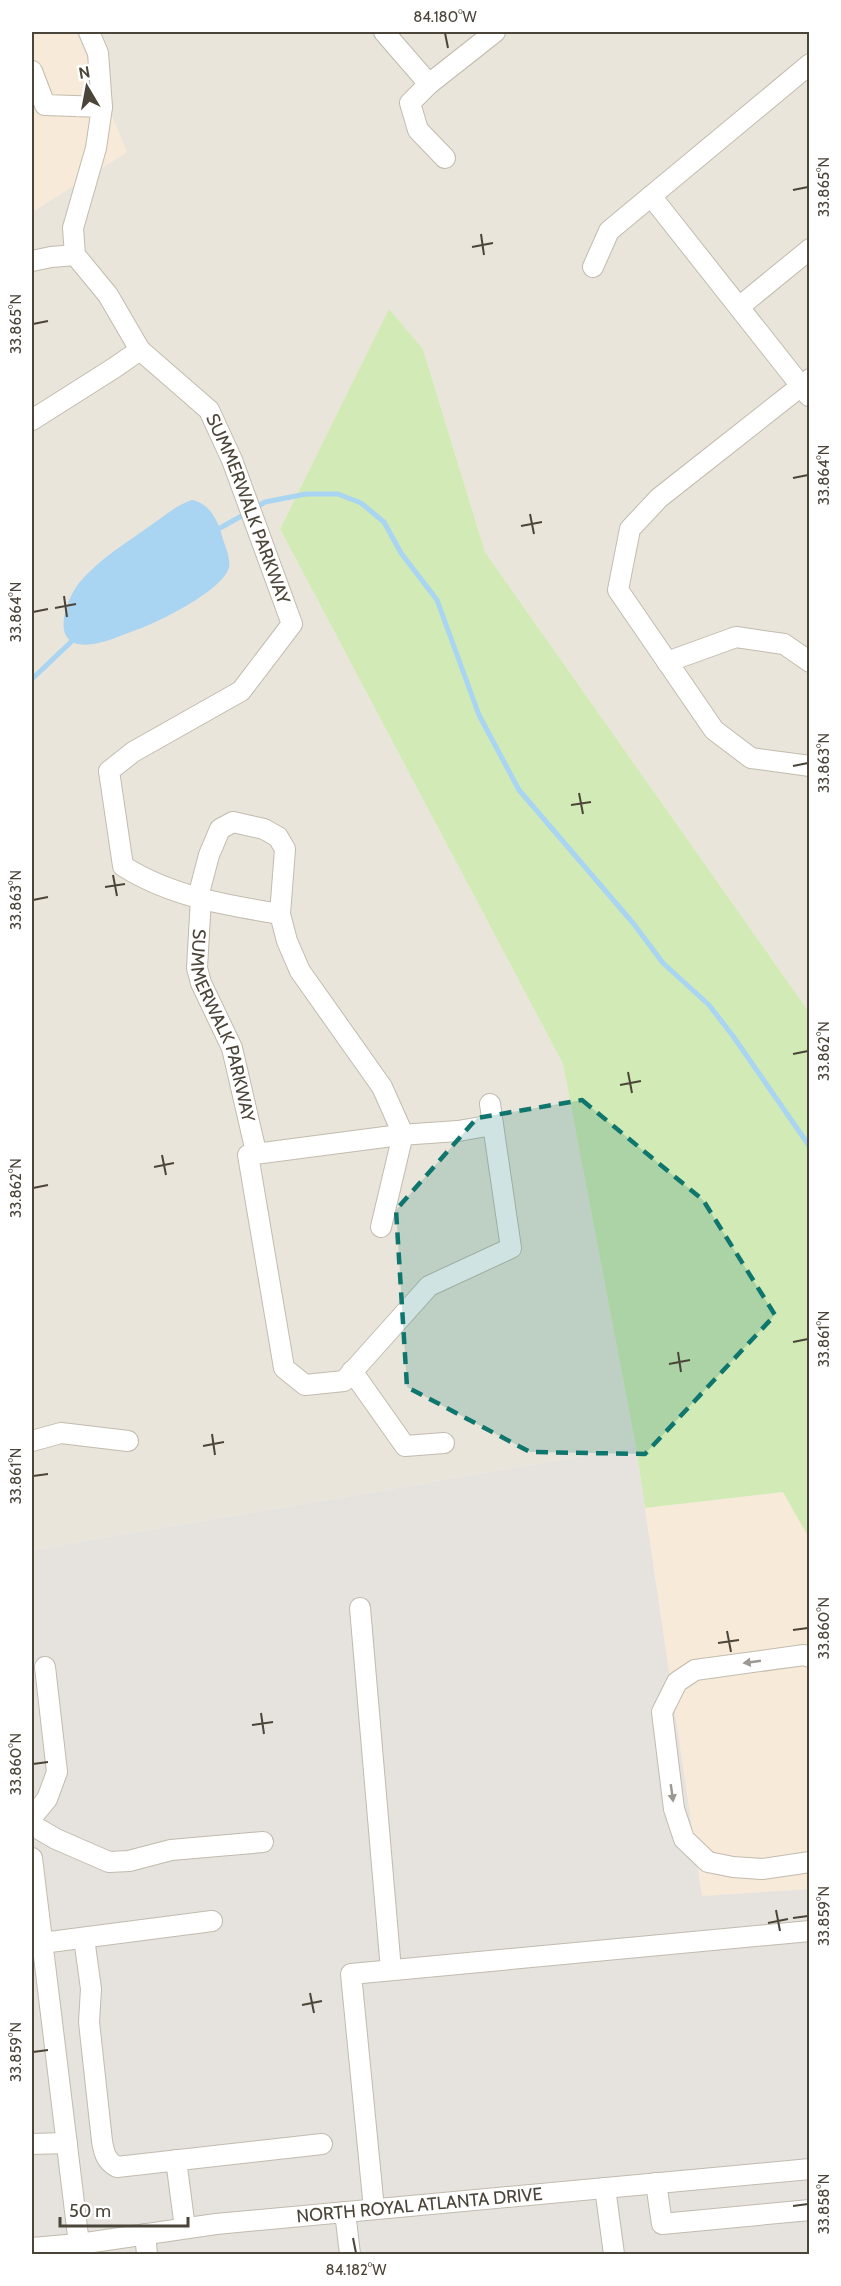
<svg xmlns="http://www.w3.org/2000/svg" width="841" height="2286" font-family="Cabin,sans-serif">
<style>
.residential{fill:#eae5da}
.commercial{fill:#f7ead8}
.industrial{fill:#e6e2dd}
.green{fill:#d2eab5}
.water{fill:#a9d4f2}
.lines{fill:none;stroke-linecap:round;stroke-linejoin:round}
.stream{stroke:#a9d4f2;stroke-width:5}
.minor-casing{stroke:#c2bbae;stroke-width:22}
.minor{stroke:#fff;stroke-width:20}
.oneway{fill:#9c9892}
.marked{fill:#0f766e;fill-opacity:0.2;stroke:#0f766e;stroke-width:4.5;stroke-dasharray:12 8;stroke-linejoin:round}
.ticks{fill:none;stroke:#4b4439;stroke-width:2}
.labels{text-anchor:middle;dominant-baseline:central;stroke-width:4.5;stroke-linejoin:round;paint-order:stroke}
.street-label{font-size:18px;fill:#4b4439;stroke:#fff}
.neatline{fill:none;stroke:#4b4439;stroke-width:2}
.ticks-label{font-size:15px;text-anchor:middle;fill:#4b4439}
</style>
<rect width="100%" height="100%" fill="#f6f3ec"/>
<!-- residential -->
<path class="residential" d="M 76,32 L 809,32 L 809,1012 L 485,552 L 423,349 L 389,310 L 280,529 L 563,1064 L 636,1447 L 32,1550 L 32,212 L 127,152 Z"/>
<!-- commercial -->
<path class="commercial" d="M 32,32 L 76,32 L 127,152 L 32,212 Z
M 784,1492 L 809,1538 L 809,1889 L 702,1896 L 645,1508 Z"/>
<!-- industrial -->
<path class="industrial" d="M 636,1447 L 702,1896 L 809,1889 L 809,2254 L 32,2254 L 32,1550 Z"/>
<!-- green -->
<path class="green" d="M 389,309 L 423,349 L 485,552 L 809,1012 L 809,1538 L 783,1492 L 645,1508 L 636,1447 L 563,1064 L 280,529 Z"/>
<!-- water -->
<path class="water" d="M 192,500 C 208,503 216,517 221,532 C 223,542 231,557 229,567 C 224,590 157,623 136,630 C 122,635 107,642 93,644 C 49,651 63,604 79,583 C 100,558 128,542 154,523 C 167,514 177,505 192,500 Z"/>
<g class="lines">
<!-- stream -->
<path class="stream" d="M 255,508 L 265,502 L 306,494 L 338,494 L 361,503 L 384,522 L 401,553 L 437,600 L 479,715 L 519,790 L 633,923 L 663,963 L 709,1005 L 733,1036 L 810,1147
M 220,528 L 247,513
M 32,679 L 72,641"/>
<defs>
<g id="minor">
<path id="s1" d="M 89,32 L 98,53 L 102,107 L 96,148 L 73,228 L 75,255 L 108,295 L 140,350 L 209,410 L 232,460 L 292,624 L 241,691 L 133,752 L 109,771 L 123,866 C 170,896 225,905 280,914"/>
<path d="M 384,32 L 429,84"/>
<path d="M 32,71 L 45,105 L 102,107"/>
<path d="M 445,158 L 418,130 L 410,103 L 429,84 L 495,32"/>
<path d="M 651,196 L 809,396"/>
<path d="M 32,261 L 51,257 L 75,255"/>
<path d="M 593,267 L 609,231 L 810,64"/>
<path d="M 739,307 L 810,249"/>
<path d="M 810,379 L 659,498 L 630,529 L 618,590 L 714,730 L 751,758 L 810,766"/>
<path d="M 32,420 L 114,368 L 140,350"/>
<path d="M 667,662 L 736,637 L 784,644 L 810,662"/>
<path d="M 198,897 L 209,855 L 220,829 L 233,822 L 264,829 L 278,837 L 285,849 L 280,914 L 287,941 L 300,971 L 382,1087 L 403,1134 L 381,1227"/>
<path id="s2" d="M 201,898 L 197,968 L 201,983 L 232,1048 L 256,1152"/>
<path d="M 490,1104 L 511,1248 L 429,1286 L 344,1381 L 305,1385 L 284,1368 L 248,1155 L 400,1135 L 458,1131 L 493,1125"/>
<path d="M 352,1371 L 405,1446 L 444,1443"/>
<path d="M 32,1441 L 61,1433 L 128,1441"/>
<path d="M 360,1608 L 391,1970"/>
<path d="M 810,1657 L 804,1655 L 695,1670 L 677,1682 L 662,1712 L 674,1809 L 684,1839 L 708,1862 L 733,1867 L 762,1869 L 810,1862"/>
<path d="M 32,1817 L 47,1799 L 57,1772 L 45,1667"/>
<path d="M 32,1825 L 56,1839 L 109,1862 L 129,1861 L 171,1850 L 263,1842"/>
<path d="M 32,1858 L 79,2244"/>
<path d="M 84,1938 L 91,1989 L 89,2022 L 102,2141 C 104,2153 106,2161 117,2167 L 322,2144"/>
<path d="M 42,1943 L 212,1921"/>
<path d="M 32,2144 L 67,2143"/>
<path d="M 176,2160 L 185,2228"/>
<path d="M 656,2183 L 662,2224 L 810,2210"/>
<path d="M 605,2188 L 614,2254"/>
<path d="M 374,2209 L 351,1974 L 810,1931"/>
<path d="M 345,2212 L 350,2254"/>
<path d="M 145,2234 L 147,2254"/>
<path id="s3" d="M 32,2248 L 79,2244 L 216,2224 L 810,2169"/>
</g>
</defs>
<!-- minor casing -->
<use href="#minor" class="minor-casing"/>
<!-- minor -->
<use href="#minor" class="minor"/>
</g>
<!-- one-way arrows -->
<defs><path id="oneway-solid" d="M-6-.8H1V-3.2L6.5 0L1 3.2V.8H-6Z" transform="scale(1.5)"/></defs>
<g class="oneway">
<use href="#oneway-solid" transform="translate(752 1662) rotate(172)"/>
<use href="#oneway-solid" transform="translate(672 1793) rotate(82)"/>
</g>
<!-- marked area -->
<path class="marked" d="M 582,1100 L 703,1200 L 775,1315 L 645,1454 L 530,1452 L 407,1387 L 396,1210 L 477,1118 Z"/>
<!-- ticks -->
<path class="ticks" d="M 445,33 L 448,48M 793,190 L 808,187M 481,234 L 484,255M 472,247 L 493,243M 33,324 L 48,321M 793,478 L 808,475M 530,514 L 534,534M 521,526 L 542,522M 64,596 L 67,617M 55,608 L 76,604M 33,612 L 48,609M 793,766 L 808,763M 579,793 L 583,814M 571,805 L 591,802M 113,875 L 117,896M 105,887 L 125,884M 33,900 L 48,897M 793,1054 L 808,1051M 628,1072 L 632,1093M 620,1085 L 641,1081M 162,1155 L 166,1175M 154,1167 L 174,1163M 33,1188 L 48,1185M 793,1342 L 808,1339M 678,1352 L 681,1372M 669,1364 L 690,1360M 212,1434 L 215,1455M 203,1446 L 224,1442M 33,1476 L 48,1474M 793,1630 L 808,1628M 727,1631 L 731,1652M 718,1643 L 739,1640M 261,1713 L 264,1734M 252,1725 L 273,1722M 33,1764 L 48,1762M 776,1910 L 780,1931M 793,1918 L 808,1916M 768,1923 L 788,1919M 310,1993 L 314,2013M 302,2005 L 322,2001M 33,2052 L 48,2050M 793,2206 L 808,2204M 353,2238 L 356,2253"/>
<g class="labels">
<!-- street labels -->
<g class="street-label">
<text stroke="none"><textPath href="#s1" startOffset="542">SUMMERWALK PARKWAY</textPath></text>
<text stroke="none"><textPath href="#s2" startOffset="132">SUMMERWALK PARKWAY</textPath></text>
<text stroke="none"><textPath href="#s3" startOffset="390">NORTH ROYAL ATLANTA DRIVE</textPath></text>
</g>
</g>
<!-- border -->
<rect width="841" height="2286" fill="none" stroke="#ffffff" stroke-width="66"/>
<!-- north arrow -->
<g transform="translate(87 87) rotate(350)" stroke="#ffffff" stroke-width="4.5" paint-order="stroke">
<path d="M0-4.5L10 22L0 15L-10 22Z" fill="#4b4439"/>
<text y="-9" font-size="16" font-weight="bold" text-anchor="middle" fill="#4b4439">N</text>
</g>
<!-- scale -->
<path d="M60 2217v9h128v-9" fill="none" stroke="#4b4439" stroke-width="3"/>
<text x="69" y="2217" font-size="18" fill="#4b4439" stroke="#ffffff" stroke-width="4.5" paint-order="stroke">50 m</text>
<rect x="33" y="33" width="775" height="2220" class="neatline"/>
<g class="ticks-label">
<text x="445" y="22">84.180°W</text>
<text transform="translate(824 187) rotate(-90)" y="5">33.865°N</text>
<text transform="translate(16 324) rotate(-90)" y="5">33.865°N</text>
<text transform="translate(824 475) rotate(-90)" y="5">33.864°N</text>
<text transform="translate(16 612) rotate(-90)" y="5">33.864°N</text>
<text transform="translate(824 763) rotate(-90)" y="5">33.863°N</text>
<text transform="translate(16 900) rotate(-90)" y="5">33.863°N</text>
<text transform="translate(824 1051) rotate(-90)" y="5">33.862°N</text>
<text transform="translate(16 1188) rotate(-90)" y="5">33.862°N</text>
<text transform="translate(824 1339) rotate(-90)" y="5">33.861°N</text>
<text transform="translate(16 1476) rotate(-90)" y="5">33.861°N</text>
<text transform="translate(824 1628) rotate(-90)" y="5">33.860°N</text>
<text transform="translate(16 1764) rotate(-90)" y="5">33.860°N</text>
<text transform="translate(824 1916) rotate(-90)" y="5">33.859°N</text>
<text transform="translate(16 2052) rotate(-90)" y="5">33.859°N</text>
<text transform="translate(824 2204) rotate(-90)" y="5">33.858°N</text>
<text x="356" y="2275">84.182°W</text>
</g>
</svg>
